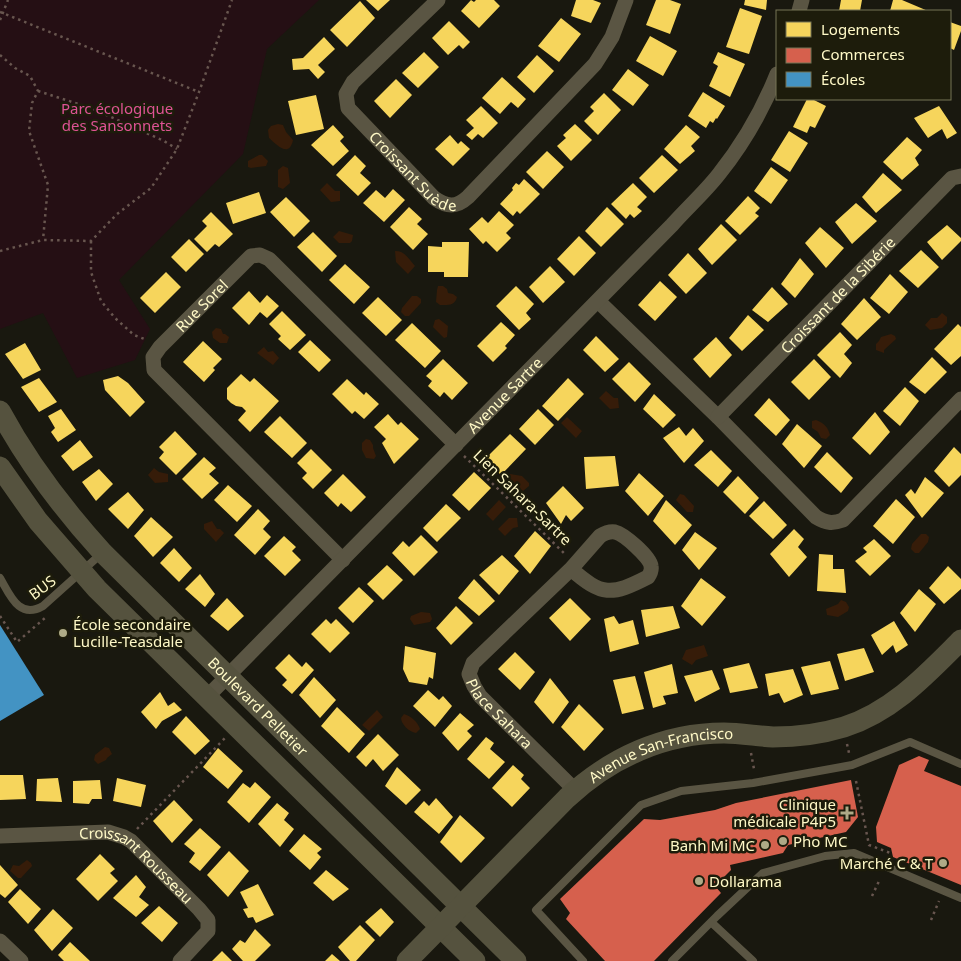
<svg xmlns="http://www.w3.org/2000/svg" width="961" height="961" font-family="'Noto Sans',sans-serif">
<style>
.green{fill:#250f14}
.water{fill:#361c09}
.homes{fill:#f6d55c}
.shops{fill:#d6604d}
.schools{fill:#4393c3}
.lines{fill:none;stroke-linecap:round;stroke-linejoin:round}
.path{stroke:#68564f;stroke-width:2.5;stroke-dasharray:2.5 4;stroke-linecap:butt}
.lane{stroke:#5a5543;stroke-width:8}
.street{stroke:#5a5543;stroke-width:15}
.secondary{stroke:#55523e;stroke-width:21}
.poi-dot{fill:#aeaa87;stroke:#1d1c0b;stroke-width:2}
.labels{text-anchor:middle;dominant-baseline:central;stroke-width:5;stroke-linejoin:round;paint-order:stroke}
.park-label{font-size:15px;fill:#df5395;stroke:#1d1c0b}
.street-label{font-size:15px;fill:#fff9c7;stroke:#1d1c0b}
.poi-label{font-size:15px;fill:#fff9c7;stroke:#1d1c0b;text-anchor:start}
</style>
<rect width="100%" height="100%" fill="#19180f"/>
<!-- green -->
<path class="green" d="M 0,0 L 319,0 L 267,49 L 243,154 L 119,280 L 150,329 L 135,360 L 77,378 L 43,313 L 0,329 Z"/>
<!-- water -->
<path class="water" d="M 278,124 L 283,125 L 286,132 L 293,140 C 289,159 276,144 269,138 L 268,130 L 271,126 Z
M 259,155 L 262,155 L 268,161 L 266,166 L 251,168 L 248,167 L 248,161 Z
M 283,166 L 288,168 L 290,183 L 283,189 L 278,187 L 278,170 Z
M 327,183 L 335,191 L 340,191 L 340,201 L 331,202 L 320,190 Z
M 339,231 L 353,235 L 352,241 L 350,243 L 339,243 L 333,237 Z
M 395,251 C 405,251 408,258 415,266 L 408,274 L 396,262 Z
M 438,286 L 443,286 L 447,289 L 448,293 L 453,294 L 457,297 C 455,306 448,305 440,305 L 436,302 L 437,290 Z
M 412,296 L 417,296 L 421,299 L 421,303 L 409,316 L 405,316 L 401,312 L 402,308 Z
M 942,313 L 947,317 L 947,323 L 942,328 L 930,330 L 925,325 L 931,318 L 937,318 Z
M 439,319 L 448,326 L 447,337 L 444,338 L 433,327 L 435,320 Z
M 216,328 L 221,329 L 223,334 L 225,334 L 229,337 L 227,343 L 220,343 L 213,338 L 212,332 Z
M 891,334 L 895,336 L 896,339 L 884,350 L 884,353 L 876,350 L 876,344 L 879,341 L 881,337 Z
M 264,347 L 268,352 L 273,351 L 279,358 L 273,365 L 257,353 Z
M 606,391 L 614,398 L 618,398 L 619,408 L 610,409 L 599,398 Z
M 567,417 L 582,431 L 576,438 L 561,423 Z
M 816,420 C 824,423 828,427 830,435 L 826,439 L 821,438 L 818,432 L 812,428 L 812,421 Z
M 366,439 L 370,440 L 373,445 L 373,448 L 376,456 L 374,459 L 366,458 L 362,450 L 362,443 Z
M 154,468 L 159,472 L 168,474 L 168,482 L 155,483 L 148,475 Z
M 510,474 L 522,476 L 529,483 L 529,486 L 523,491 C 518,486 512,485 506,479 Z
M 680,494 L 684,495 L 694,506 L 693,512 L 687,512 L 676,500 Z
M 499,500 L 506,507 L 493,521 L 486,514 Z
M 509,518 L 517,518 L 518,527 L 513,528 L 505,536 L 498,529 Z
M 212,521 L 217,529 L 220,529 L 224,533 L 216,542 L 204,529 L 204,524 Z
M 921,534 L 926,534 L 929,537 L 928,542 L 919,553 L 915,553 L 911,549 L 912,544 Z
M 841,600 L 846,602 L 849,607 L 848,611 L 838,617 L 827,615 L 826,609 L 838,604 Z
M 421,612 L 430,613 L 432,619 L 430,622 L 414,625 L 410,619 L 411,616 Z
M 704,645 L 708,656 L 696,660 L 692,665 L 682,659 L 686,650 Z
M 377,710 L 383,717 L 369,731 L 362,725 Z
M 404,714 C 411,716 418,722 420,729 L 416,733 C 409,732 401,724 401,718 Z
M 105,747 L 109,748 L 112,754 L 107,758 L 106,760 L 98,764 L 94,760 L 95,755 Z
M 27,860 L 31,863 L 32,866 L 21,878 L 18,878 L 10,871 L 13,865 L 19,866 Z"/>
<!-- homes -->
<path class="homes" d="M 366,0 L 390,0 L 378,11 Z
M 471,0 L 474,2 L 476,0 L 494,0 L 500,6 L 479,28 L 461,11 Z
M 576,0 L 593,0 L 601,3 L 591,23 L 571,16 Z
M 656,0 L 670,0 L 681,4 L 670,34 L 646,25 Z
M 745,0 L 767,0 L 766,10 L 744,5 Z
M 841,0 L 862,0 L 860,11 L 839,11 Z
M 893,0 L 902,0 L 928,11 L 890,11 Z
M 360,1 L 375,18 L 347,47 L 330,30 Z
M 740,8 L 762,16 L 749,54 L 726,47 Z
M 561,18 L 581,34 L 559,62 L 538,46 Z
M 449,21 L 470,42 L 463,49 L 459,45 L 448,55 L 432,38 Z
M 950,22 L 961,26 L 961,31 L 954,50 L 950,48 Z
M 650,36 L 677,51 L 663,76 L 636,61 Z
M 324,37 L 335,49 L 318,65 L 325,72 L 318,79 L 309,69 L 293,70 L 292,59 L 303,58 Z
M 424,52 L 439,67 L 418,88 L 402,73 Z
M 718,52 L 745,64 L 730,97 L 709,86 L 718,66 L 713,63 Z
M 537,55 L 554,71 L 534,93 L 517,77 Z
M 628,69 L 649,85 L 633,106 L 612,90 Z
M 502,77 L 526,99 L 518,108 L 511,102 L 500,114 L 482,98 Z
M 396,79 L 412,95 L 390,118 L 374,101 Z
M 703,92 L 725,106 L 717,119 L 716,118 L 713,123 L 710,121 L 706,128 L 688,116 Z
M 604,93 L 621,110 L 598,135 L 584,121 L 594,111 L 590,107 Z
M 316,95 L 324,129 L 296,135 L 288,101 Z
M 807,99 L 812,99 L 826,106 L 815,128 L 810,126 L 807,133 L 793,127 Z
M 481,106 L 498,123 L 483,138 L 478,134 L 472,140 L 466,135 L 474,128 L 466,120 Z
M 939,106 L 957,133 L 947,139 L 942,129 L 928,138 L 914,118 Z
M 575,124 L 592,140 L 571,161 L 557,146 L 566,138 L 563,135 Z
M 333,125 L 344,137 L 340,141 L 349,151 L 333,166 L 311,145 Z
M 686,125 L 700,137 L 691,146 L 695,151 L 680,164 L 664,149 Z
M 789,131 L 808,143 L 790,172 L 771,160 Z
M 450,135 L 458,144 L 461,141 L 470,149 L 453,166 L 435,149 Z
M 907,137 L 922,150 L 915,158 L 919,165 L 902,180 L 883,162 Z
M 547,151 L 564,167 L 543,189 L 526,172 Z
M 355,155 L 366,166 L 360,173 L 371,183 L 358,196 L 336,175 Z
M 662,155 L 678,170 L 654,193 L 639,178 Z
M 771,167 L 788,180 L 771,204 L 754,191 Z
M 883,173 L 902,190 L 876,213 L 862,197 Z
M 524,179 L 540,194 L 520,214 L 517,211 L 513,216 L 500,204 L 513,190 L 512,188 L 516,183 L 519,185 Z
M 633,183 L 647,197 L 637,207 L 642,211 L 634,218 L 630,214 L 626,219 L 611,204 Z
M 393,189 L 405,200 L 384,222 L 363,203 L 376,190 L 385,198 Z
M 259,192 L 266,213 L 233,224 L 226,203 Z
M 748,196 L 760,208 L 755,213 L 759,216 L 740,235 L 725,221 Z
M 286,197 L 310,221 L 294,237 L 270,212 Z
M 856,203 L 877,221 L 852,244 L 835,222 Z
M 409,207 L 422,219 L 417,224 L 428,234 L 413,250 L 390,227 Z
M 607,207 L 624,224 L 601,247 L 585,231 Z
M 499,211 L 514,225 L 506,233 L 511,238 L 497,252 L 486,241 L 483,244 L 469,229 L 482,217 L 488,223 Z
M 211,212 L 233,234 L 219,247 L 215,244 L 207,252 L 194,239 L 207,226 L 202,221 Z
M 721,224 L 737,240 L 712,265 L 698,249 Z
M 947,225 L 961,238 L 961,241 L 942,260 L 927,242 Z
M 820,227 L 844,248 L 826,268 L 805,243 Z
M 313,232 L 337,256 L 322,272 L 297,247 Z
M 579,236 L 596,253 L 574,276 L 557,259 Z
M 189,239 L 204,254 L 186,272 L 171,257 Z
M 442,242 L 469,242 L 468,277 L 444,277 L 444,272 L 428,272 L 428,246 L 442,247 Z
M 921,250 L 939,267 L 918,288 L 899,271 Z
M 688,253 L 707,273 L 686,294 L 668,275 Z
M 800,258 L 814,274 L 795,298 L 781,284 Z
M 345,264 L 370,287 L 354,304 L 329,280 Z
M 550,266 L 565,282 L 543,303 L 529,287 Z
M 166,272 L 181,287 L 155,313 L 140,298 Z
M 890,274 L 908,292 L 889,314 L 870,298 Z
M 660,281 L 677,297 L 655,321 L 638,305 Z
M 516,286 L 534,304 L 526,313 L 531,319 L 519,330 L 496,306 Z
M 772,287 L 788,304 L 768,322 L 752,310 Z
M 249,291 L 260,303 L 267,295 L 279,306 L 267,318 L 260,312 L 249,325 L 232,308 Z
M 378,297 L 402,320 L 386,336 L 362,313 Z
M 864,298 L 881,317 L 857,340 L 841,324 Z
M 282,311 L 306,335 L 290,350 L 278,339 L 281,336 L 269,324 Z
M 748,315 L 764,330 L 742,351 L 729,338 Z
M 501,322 L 515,335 L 505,346 L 507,348 L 493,362 L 477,346 Z
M 412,323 L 441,351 L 425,368 L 395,340 Z
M 958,324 L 961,327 L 961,356 L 951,365 L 934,349 Z
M 840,332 L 852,345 L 844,354 L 852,363 L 840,378 L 817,355 Z
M 596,336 L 619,359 L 605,372 L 583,350 Z
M 716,337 L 732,355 L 710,378 L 693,359 Z
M 310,340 L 331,360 L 319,372 L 298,352 Z
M 203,341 L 222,359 L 213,368 L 215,370 L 204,382 L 183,362 Z
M 25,343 L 41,370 L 23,379 L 5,354 Z
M 932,357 L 947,372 L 925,394 L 909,382 Z
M 443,359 L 468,383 L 452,400 L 444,392 L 440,397 L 428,386 L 432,381 L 426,376 Z
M 814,359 L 831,377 L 809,400 L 791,382 Z
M 629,362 L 651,384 L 635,402 L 612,379 Z
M 241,374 L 250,382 L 254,378 L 279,401 L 250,432 L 238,420 L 246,411 L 242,407 L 236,406 L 231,403 L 227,399 L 227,388 Z
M 118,376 L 128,383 L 145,402 L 130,417 L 105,390 L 103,380 Z
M 39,378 L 57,402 L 39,412 L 21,387 Z
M 568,378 L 584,394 L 558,421 L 542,406 Z
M 347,379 L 364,395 L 366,392 L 379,404 L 364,419 L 355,411 L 352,414 L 332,394 Z
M 905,387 L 919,401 L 900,426 L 883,411 Z
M 654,394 L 676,415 L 663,428 L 643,409 Z
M 769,398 L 790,420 L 776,436 L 754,415 Z
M 61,409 L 76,430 L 58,442 L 51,432 L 55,428 L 48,416 Z
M 538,409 L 554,425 L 535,445 L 519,429 Z
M 875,412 L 890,432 L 870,455 L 852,438 Z
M 388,414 L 398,425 L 401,422 L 419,439 L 394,464 L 382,443 L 386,439 L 374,427 Z
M 280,416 L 307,443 L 292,458 L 264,432 Z
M 797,424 L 822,446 L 804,468 L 782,444 Z
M 679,427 L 686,436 L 693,428 L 704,441 L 684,463 L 663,438 Z
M 175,431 L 197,454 L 176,475 L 159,458 L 164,452 L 159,447 Z
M 510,434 L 526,449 L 501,475 L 485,459 Z
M 80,440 L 93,457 L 73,471 L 61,456 Z
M 954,447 L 961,454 L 961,475 L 949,487 L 934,471 Z
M 311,449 L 332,470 L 313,489 L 302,478 L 307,473 L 297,463 Z
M 711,450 L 732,471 L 718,487 L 694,465 Z
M 827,452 L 853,478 L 841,493 L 814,467 Z
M 615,456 L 619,486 L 586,489 L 584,457 Z
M 204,457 L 216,468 L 209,474 L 219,483 L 202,499 L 182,479 Z
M 99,469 L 113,484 L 96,501 L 82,482 Z
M 474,472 L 491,488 L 469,511 L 452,495 Z
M 639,473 L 664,496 L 648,516 L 625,491 Z
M 343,474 L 366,497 L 351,512 L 341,503 L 338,507 L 324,493 Z
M 738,476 L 759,498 L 745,514 L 723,492 Z
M 925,477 L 944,493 L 922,518 L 905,495 L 911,489 L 915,494 Z
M 228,485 L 252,506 L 237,522 L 214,500 Z
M 563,486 L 584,508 L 571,521 L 566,515 L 561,524 L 546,503 Z
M 128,492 L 144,510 L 128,529 L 108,509 Z
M 896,499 L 915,517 L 893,544 L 873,526 Z
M 666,500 L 692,525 L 675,545 L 653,521 Z
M 764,501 L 787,525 L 773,539 L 749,516 Z
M 446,504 L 461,518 L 437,542 L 423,528 Z
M 258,509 L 270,521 L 263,529 L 271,537 L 255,555 L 234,535 Z
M 151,517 L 173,537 L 153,557 L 134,536 Z
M 794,529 L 804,539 L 798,547 L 807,557 L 789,577 L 770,554 Z
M 535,531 L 551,546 L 530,574 L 514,556 Z
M 695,532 L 717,548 L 699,570 L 682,550 Z
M 421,535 L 438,552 L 414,576 L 392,553 L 403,541 L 409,547 Z
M 284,536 L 296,547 L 292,551 L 301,560 L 285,576 L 264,556 Z
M 874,539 L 891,556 L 870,576 L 855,561 L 867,552 L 863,548 Z
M 174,548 L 192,568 L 179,582 L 160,563 Z
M 819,554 L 833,555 L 833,569 L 844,569 L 846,593 L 817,591 Z
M 502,555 L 519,571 L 499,595 L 479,575 Z
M 387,565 L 403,580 L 383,600 L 367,584 Z
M 948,566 L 961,579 L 961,589 L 944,604 L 929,588 Z
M 200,574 L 215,594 L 205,607 L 185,589 Z
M 701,578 L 726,597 L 702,626 L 681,606 Z
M 474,579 L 495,601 L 479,616 L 458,598 Z
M 359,587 L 374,601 L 353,623 L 338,608 Z
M 919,589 L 936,604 L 915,632 L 900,613 Z
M 227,598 L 244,616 L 228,631 L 210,616 Z
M 570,598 L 591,619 L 570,641 L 549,618 Z
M 456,606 L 473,623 L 451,645 L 436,628 Z
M 673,606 L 680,628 L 646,637 L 641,610 Z
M 614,616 L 619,624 L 633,620 L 639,644 L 610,652 L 604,619 Z
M 326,619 L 331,624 L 336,619 L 350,633 L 330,653 L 311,634 Z
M 894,621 L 908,645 L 896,653 L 893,645 L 882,655 L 871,635 Z
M 405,646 L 436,653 L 433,679 L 429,677 L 427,685 L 409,682 L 403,669 Z
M 864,648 L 874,672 L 845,681 L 837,654 Z
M 515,652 L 535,672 L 520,690 L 498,669 Z
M 289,654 L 302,667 L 306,662 L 314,670 L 292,694 L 282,685 L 287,680 L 275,668 Z
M 830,661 L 839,689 L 811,695 L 801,667 Z
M 749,663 L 758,688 L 730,693 L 723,669 Z
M 672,664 L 678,693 L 663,696 L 666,704 L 653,708 L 644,672 Z
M 793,669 L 803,695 L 784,703 L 779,693 L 769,696 L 765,674 Z
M 712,670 L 720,689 L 695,702 L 684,676 Z
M 635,676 L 644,709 L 622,714 L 613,680 Z
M 314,677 L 336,700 L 320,718 L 299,695 Z
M 550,678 L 569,702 L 553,724 L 534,702 Z
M 428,690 L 439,700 L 443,696 L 452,706 L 435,727 L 413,706 Z
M 160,692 L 168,706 L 174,702 L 182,710 L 162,721 L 156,729 L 141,712 Z
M 579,704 L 604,729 L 584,751 L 561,727 Z
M 337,707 L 365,734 L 349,753 L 321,726 Z
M 460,713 L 474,725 L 467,731 L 472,736 L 458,751 L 442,733 Z
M 186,716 L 210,741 L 195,755 L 172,732 Z
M 378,734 L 399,755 L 383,771 L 373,759 L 366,767 L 356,757 Z
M 486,737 L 494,743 L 490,749 L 505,762 L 489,779 L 467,759 Z
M 218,748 L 243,771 L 228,789 L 203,767 Z
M 513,765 L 524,775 L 521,779 L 530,788 L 512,807 L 492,788 Z
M 397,767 L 421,790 L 406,805 L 385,786 Z
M 0,775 L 23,775 L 26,799 L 0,800 Z
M 58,778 L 62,802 L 36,801 L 37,779 Z
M 117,778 L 146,785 L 141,807 L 113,801 Z
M 100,780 L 102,799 L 92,799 L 89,804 L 73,803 L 73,781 Z
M 255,782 L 271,797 L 249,823 L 227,802 L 243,783 L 250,788 Z
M 436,798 L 453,817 L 439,834 L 414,812 L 424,801 L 429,806 Z
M 174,800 L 193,820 L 172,843 L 153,821 Z
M 277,803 L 289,813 L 284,820 L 294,829 L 280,847 L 258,824 Z
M 460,815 L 485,838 L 461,863 L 440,842 Z
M 200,828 L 221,847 L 200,871 L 189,862 L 195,853 L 184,844 Z
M 304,834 L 322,849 L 317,853 L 321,857 L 310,870 L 289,851 Z
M 229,851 L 249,871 L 228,897 L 207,875 Z
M 100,854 L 115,869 L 110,873 L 118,881 L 98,901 L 76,879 Z
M 0,865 L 18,885 L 5,898 L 0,894 Z
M 326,870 L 349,889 L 333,901 L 313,883 Z
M 136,875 L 146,887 L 139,897 L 149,905 L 136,917 L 113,898 Z
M 258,884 L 274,915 L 256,923 L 253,917 L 248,918 L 243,909 L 248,908 L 240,892 Z
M 20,889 L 41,909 L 28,924 L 8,902 Z
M 159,906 L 178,923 L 162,942 L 141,923 Z
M 381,908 L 394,922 L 380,937 L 365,922 Z
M 53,909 L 73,928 L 52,951 L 34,930 Z
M 360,925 L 375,940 L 356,961 L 350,961 L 338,947 Z
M 255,929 L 271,945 L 255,961 L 243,961 L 232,949 L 240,940 L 245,943 Z
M 70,942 L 90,961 L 64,961 L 58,955 Z
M 222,951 L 232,961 L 212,961 Z
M 332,954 L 340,961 L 325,961 Z"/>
<!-- shops -->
<path class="shops" d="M 919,756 L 929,760 L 924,771 L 961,786 L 961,885 L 893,857 L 891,848 L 877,842 L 876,827 L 899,765 Z
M 851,780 L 858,817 L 846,832 L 788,845 L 783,853 L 730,865 L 731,870 L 715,886 L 721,893 L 654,961 L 605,961 L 566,919 L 570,913 L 560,899 L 644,819 L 660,820 L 715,810 L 736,803 Z"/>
<!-- schools -->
<path class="schools" d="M 0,625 L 44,695 L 0,721 Z"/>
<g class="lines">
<!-- path -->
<path class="path" d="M 0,12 L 199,92
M 0,20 L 8,0
M 0,55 L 15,68 L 30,76 L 38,91 L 32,103 L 29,131 L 48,185 L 43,240
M 38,91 L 91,108 L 164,141 L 177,149
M 91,241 L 91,272 L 101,301 L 115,318 L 134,335 L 147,340
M 0,251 L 43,240 L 91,241 L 117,214 L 151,188 L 177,149 L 199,92 L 232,0
M 464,456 L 566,555
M 0,616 L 17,642 L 45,618
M 847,744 L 849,753
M 751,753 L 754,769
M 856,781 L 869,845 L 893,854
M 137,829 L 225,738
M 872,896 L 880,879
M 931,920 L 939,901"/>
<!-- lane -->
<path class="lane" d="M 0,578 C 10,595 19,620 43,606 L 101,554
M 711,922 L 753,961
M 583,961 L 536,910 L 641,805 L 681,791 L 753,783 L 852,765 L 910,742 L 961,764
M 672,961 L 717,916 L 763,873 L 825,856 L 854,853 L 961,898"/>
<!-- street -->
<g class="street">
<path id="s1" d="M 438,0 L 353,82 L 346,94 L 348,108 L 434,198 C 447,207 456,208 468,197 L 595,64 L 612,37 L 626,0"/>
<path d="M 799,11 L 802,0"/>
<path d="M 598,301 L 718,417 L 816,517 C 826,523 832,524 843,520 L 961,399"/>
<path id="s2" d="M 718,417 L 952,178 L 961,176"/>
<path id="s3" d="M 343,560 L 154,370 L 153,357 L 160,347 L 251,256 L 260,255 L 269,259 L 456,445"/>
<path id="s4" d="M 571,569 C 602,596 611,596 648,577 C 650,574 652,570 651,566 C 650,557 624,534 615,532 C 609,531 605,533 600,536 L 571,569 L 473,663 L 469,674 L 474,686 L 480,696 L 575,790"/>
<path id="s5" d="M 207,697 L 672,225 C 687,208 705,192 719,174 C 743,144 763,109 777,74"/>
<path id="s6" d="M 0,836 L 108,832 L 124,837 L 131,841 L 199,909 L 208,920 L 208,931 L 180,961"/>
<path d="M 0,941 L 21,961"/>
</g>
<!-- secondary -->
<g class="secondary">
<path id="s7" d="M 0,411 C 28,463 63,509 103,553 L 516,961"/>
<path d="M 0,467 L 38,521 L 97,589 L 475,961"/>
<path id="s8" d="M 407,961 L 567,798 C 610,758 664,733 724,733 C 740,733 756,736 773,737 C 797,737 821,734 844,727 C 893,711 926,675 961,640"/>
</g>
</g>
<!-- markers -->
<g class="poi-dot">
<circle cx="63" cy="633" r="5"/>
<path d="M844.5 805.5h5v5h5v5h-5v5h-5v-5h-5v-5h5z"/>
<circle cx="783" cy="841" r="5"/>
<circle cx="765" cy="845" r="5"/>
<circle cx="943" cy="863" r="5"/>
<circle cx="699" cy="881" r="5"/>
</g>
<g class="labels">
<!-- park labels -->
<g class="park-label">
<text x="117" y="108">Parc écologique<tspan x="117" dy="17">des Sansonnets</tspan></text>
</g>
<!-- street labels -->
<g class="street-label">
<text stroke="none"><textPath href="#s1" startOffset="238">Croissant Suède</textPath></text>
<text stroke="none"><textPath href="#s2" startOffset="171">Croissant de la Sibérie</textPath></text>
<text stroke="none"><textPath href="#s3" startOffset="352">Rue Sorel</textPath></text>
<text stroke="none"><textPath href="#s5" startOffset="424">Avenue Sartre</textPath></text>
<text transform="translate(523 497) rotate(44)">Lien Sahara-Sartre</text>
<text transform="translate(42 587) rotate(-37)">BUS</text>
<text stroke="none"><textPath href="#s7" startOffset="394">Boulevard Pelletier</textPath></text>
<text stroke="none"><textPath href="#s4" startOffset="406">Place Sahara</textPath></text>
<text stroke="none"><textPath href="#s8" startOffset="335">Avenue San-Francisco</textPath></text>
<text stroke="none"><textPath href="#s6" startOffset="148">Croissant Rousseau</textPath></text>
</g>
<!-- poi labels -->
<g class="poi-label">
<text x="73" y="624">École secondaire<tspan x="73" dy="17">Lucille-Teasdale</tspan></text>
<text x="836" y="804" text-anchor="end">Clinique<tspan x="836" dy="17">médicale P4P5</tspan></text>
<text x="793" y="841">Pho MC</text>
<text x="755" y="845" text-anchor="end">Banh Mi MC</text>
<text x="933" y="863" text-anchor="end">Marché C &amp; T</text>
<text x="709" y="881">Dollarama</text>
</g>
</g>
<!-- legend -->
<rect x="776" y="10" width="175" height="90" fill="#1d1c0b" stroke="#777456"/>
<rect x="786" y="22" width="25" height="15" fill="#f6d55c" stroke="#777456"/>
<text x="821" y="35" font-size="15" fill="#fff9c7">Logements</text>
<rect x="786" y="48" width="25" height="15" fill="#d6604d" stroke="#777456"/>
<text x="821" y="60" font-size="15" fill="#fff9c7">Commerces</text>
<rect x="786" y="72" width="25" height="15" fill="#4393c3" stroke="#777456"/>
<text x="821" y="85" font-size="15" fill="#fff9c7">Écoles</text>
</svg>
